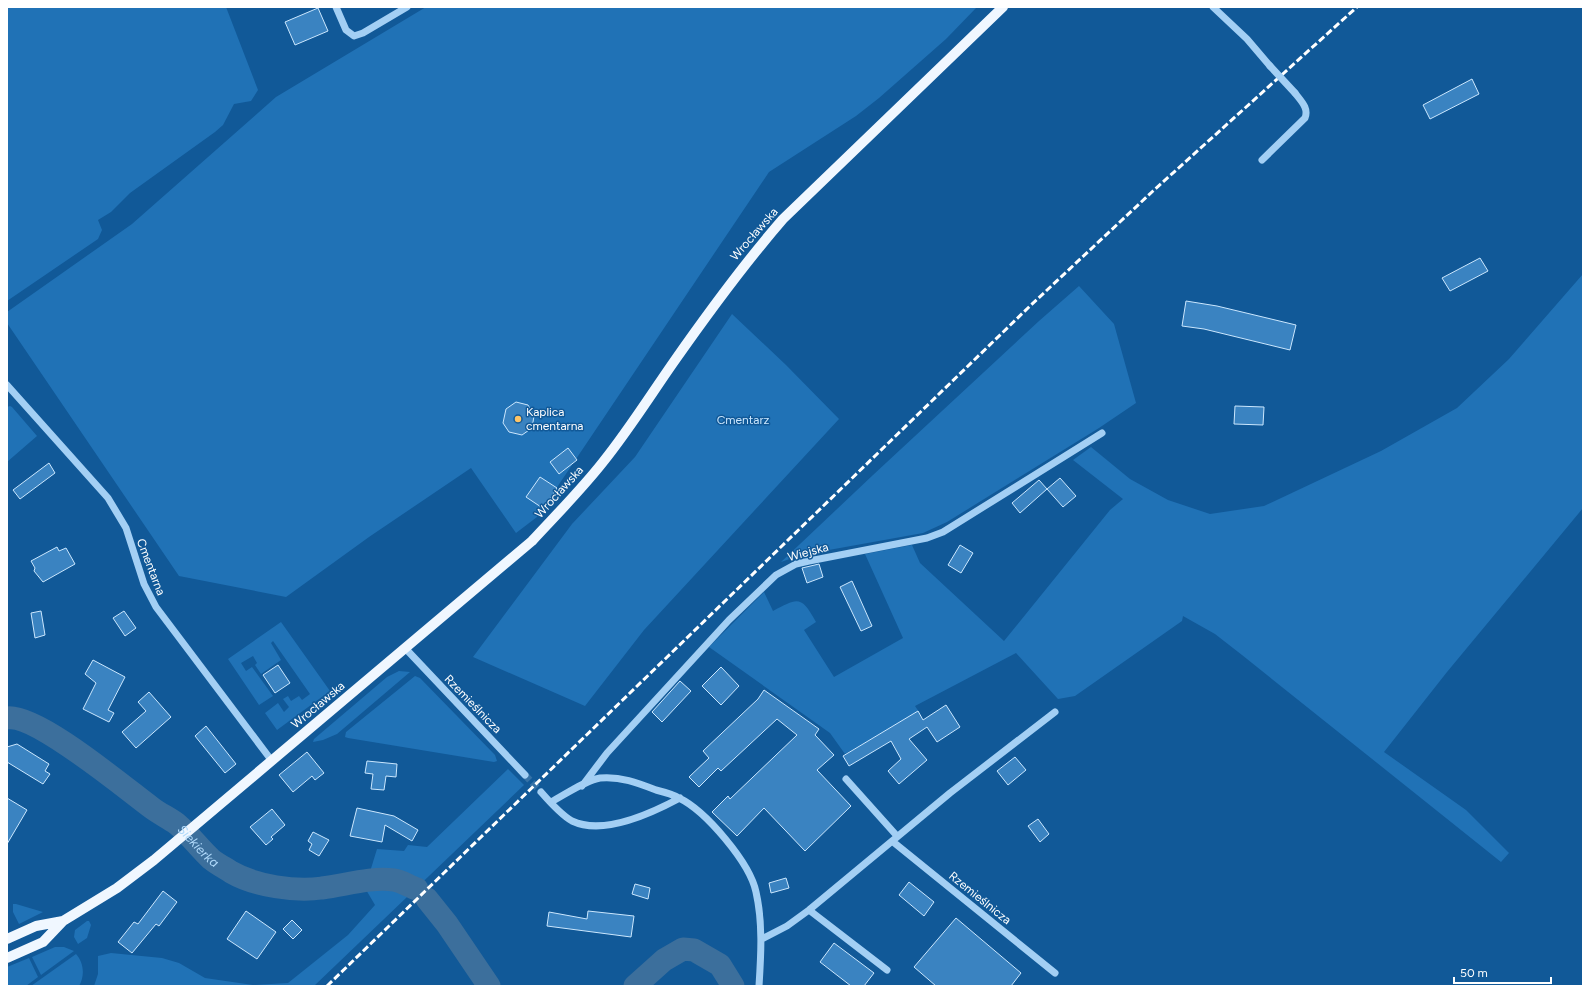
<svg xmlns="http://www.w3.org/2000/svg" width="1590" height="993" font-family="Figtree,sans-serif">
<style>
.green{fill:#2072b6}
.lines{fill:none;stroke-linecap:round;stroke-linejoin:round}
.river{stroke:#3c6f9c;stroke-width:23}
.building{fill:#3a83c1;stroke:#cbe7fe}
.minor-tunnel{stroke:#3572a7;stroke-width:7;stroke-dasharray:7 3.5;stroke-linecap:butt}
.minor{stroke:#a3cff4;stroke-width:7}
.major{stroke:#f0f7ff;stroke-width:10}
.rail{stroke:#fff;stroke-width:3;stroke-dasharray:7 3;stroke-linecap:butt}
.minor-bridge{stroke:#a3cff4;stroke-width:7}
.poi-dot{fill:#ffc466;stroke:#115998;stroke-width:1.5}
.labels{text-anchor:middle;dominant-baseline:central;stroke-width:3;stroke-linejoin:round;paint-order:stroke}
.street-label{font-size:12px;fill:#fff;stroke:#115998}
.poi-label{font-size:12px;fill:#fff;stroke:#115998;text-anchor:start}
.park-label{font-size:12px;fill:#cbe7fe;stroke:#115998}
.water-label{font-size:13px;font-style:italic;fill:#b0d9fa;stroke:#115998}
</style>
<rect width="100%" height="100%" fill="#115998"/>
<!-- green -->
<path class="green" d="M 7,7 L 226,7 L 258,90 L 251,101 L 234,104 L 223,125 L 215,132 L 130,193 L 111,212 L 98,220 L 102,230 L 98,239 L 7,301 Z
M 426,7 L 977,7 L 946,39 L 879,98 L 856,116 L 769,172 L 537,517 L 516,533 L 471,468 L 369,537 L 286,597 L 179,576 L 7,323 L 7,312 L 132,224 L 276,97 Z
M 1583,274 L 1583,508 L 1447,672 L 1384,752 L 1466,810 L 1509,853 L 1501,862 L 1242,655 L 1215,634 L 1183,616 L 1182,621 L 1075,696 L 1058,699 L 1016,653 L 915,706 L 919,712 L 845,754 L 830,733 L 709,647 L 764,592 L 773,611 C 798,598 801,595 816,622 L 804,630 L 834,677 L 903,638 L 865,554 L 912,545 L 920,563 L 1004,641 L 1110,510 L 1123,499 L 1073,460 L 1091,447 L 1130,479 L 1168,500 L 1210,514 L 1264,506 L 1381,451 L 1457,408 L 1509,359 Z
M 1079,286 L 1114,324 L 1136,403 L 1099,428 L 947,522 L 923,533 L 801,555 L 781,562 L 873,475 L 1039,321 Z
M 732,314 L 786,365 L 839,419 L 644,630 L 585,706 L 473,657 L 572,524 L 635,457 Z
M 10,406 L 12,407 L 37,436 L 7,462 L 7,407 Z
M 281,622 L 330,691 L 277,730 L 265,713 L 278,703 L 284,712 L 289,707 L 283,699 L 288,696 L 291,701 L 299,696 L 302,700 L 310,694 L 273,641 L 271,643 L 281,660 L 261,674 L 255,665 L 257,663 L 253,656 L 241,663 L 246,671 L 252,667 L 273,696 L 259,705 L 228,659 Z
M 399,671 L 410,672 L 337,734 L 323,740 L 313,742 L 314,739 L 387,677 Z
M 415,676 L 420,678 L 495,755 L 497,761 L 494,762 L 348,738 L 345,737 L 346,732 Z
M 508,769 L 524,785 L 314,986 L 94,986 L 98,974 L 98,956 L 111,953 L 162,958 L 179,963 L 205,978 L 253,985 L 288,983 L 348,935 L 375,905 L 365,888 L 377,849 L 404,851 L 408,845 L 427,847 Z
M 13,904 L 16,904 L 43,912 L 19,924 L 13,912 Z
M 87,921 L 89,921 L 91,925 L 87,938 L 78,944 L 74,937 L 75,930 Z
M 55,947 L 64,947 L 74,951 L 41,975 L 32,957 Z
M 76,954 C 84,963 85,976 79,986 L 31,986 Z
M 29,958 L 38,977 L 26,986 L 7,986 L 7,967 Z"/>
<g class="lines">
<!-- river -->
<g class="river">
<path id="s1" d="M 7,718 C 36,713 126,789 152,808 C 160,814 169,818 177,824 C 190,835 199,848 211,859 C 217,864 225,868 231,872 C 255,886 296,892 322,888 C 346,885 370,877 394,880 C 402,881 410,887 417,889"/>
<path d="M 427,899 L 447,924 L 489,986"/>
<path d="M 635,986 L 664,960 L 683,949 L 694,950 L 720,965 L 733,986"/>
</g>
</g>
<!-- building -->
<path class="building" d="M 318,8 L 328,31 L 295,45 L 285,22 Z
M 1472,79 L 1479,94 L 1430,119 L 1423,105 Z
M 1480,258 L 1488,271 L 1450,291 L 1442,278 Z
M 1186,301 L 1217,306 L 1296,325 L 1290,350 L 1204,329 L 1182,326 Z
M 516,402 L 528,405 L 534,416 L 532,428 L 522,435 L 509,432 L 503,423 L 506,409 Z
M 1235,406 L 1264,407 L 1263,425 L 1234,424 Z
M 568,448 L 577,460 L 559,474 L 550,462 Z
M 49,463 L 55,473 L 20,499 L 13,490 Z
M 540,477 L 557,488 L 544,509 L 526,497 Z
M 1060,478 L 1076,496 L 1063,507 L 1047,489 Z
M 1039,480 L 1047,489 L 1020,513 L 1012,503 Z
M 960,545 L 973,553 L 961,573 L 948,565 Z
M 57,547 L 59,551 L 66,548 L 75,564 L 43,582 L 34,571 L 35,568 L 31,561 Z
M 819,564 L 823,577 L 807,583 L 802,568 Z
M 852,581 L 872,626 L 861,631 L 840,587 Z
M 41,611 L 45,635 L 35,638 L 31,613 Z
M 124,611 L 136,628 L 125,636 L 113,618 Z
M 93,660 L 125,677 L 108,710 L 114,713 L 109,722 L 83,709 L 96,683 L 85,674 Z
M 278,665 L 290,683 L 275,693 L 263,675 Z
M 721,667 L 739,686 L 721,705 L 702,686 Z
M 680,681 L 691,691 L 662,722 L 652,712 Z
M 764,690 L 819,729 L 815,735 L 834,755 L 817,770 L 851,806 L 805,851 L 764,808 L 737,836 L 712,812 L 728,796 L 730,799 L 797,735 L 777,719 L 721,771 L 718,768 L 699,787 L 689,777 L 709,758 L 703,751 L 758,699 Z
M 149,692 L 171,717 L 136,748 L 122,732 L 146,711 L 138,702 Z
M 946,705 L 960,727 L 937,742 L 927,727 L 909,739 L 927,760 L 899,784 L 888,771 L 901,759 L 891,741 L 849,766 L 843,756 L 918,711 L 923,720 Z
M 206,726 L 236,764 L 225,773 L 195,736 Z
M 17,744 L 49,764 L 45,771 L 50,774 L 43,784 L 7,762 L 7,747 Z
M 307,752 L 324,773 L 315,780 L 312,776 L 293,792 L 279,775 Z
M 1015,757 L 1026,770 L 1008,785 L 997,771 Z
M 367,761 L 397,764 L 396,777 L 386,776 L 384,790 L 371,789 L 373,774 L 365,773 Z
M 7,798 L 27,810 L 7,844 Z
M 357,808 L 394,816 L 418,830 L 412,841 L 385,825 L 382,842 L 350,836 Z
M 272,809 L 285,825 L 271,837 L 273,839 L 266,845 L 250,827 Z
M 1038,819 L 1049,834 L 1040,842 L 1028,826 Z
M 313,832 L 329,840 L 319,856 L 309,850 L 312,844 L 308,841 Z
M 786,878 L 789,888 L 771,893 L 769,883 Z
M 909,882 L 934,902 L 924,916 L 899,895 Z
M 635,884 L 650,888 L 648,899 L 632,894 Z
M 163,891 L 177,902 L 159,926 L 156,924 L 132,953 L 118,942 L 134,922 L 138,924 Z
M 246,911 L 276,932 L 257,959 L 227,939 Z
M 588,911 L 634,916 L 631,937 L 547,926 L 549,912 L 587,919 Z
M 956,918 L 1021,973 L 1011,986 L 936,986 L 914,967 Z
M 292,920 L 302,930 L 293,939 L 283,929 Z
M 834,943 L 874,973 L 864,986 L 851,986 L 820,962 Z"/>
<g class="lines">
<!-- minor-tunnel -->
<path class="minor-tunnel" d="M 525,775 L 541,792"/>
<!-- minor -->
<path class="minor" d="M 336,7 L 346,30 L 354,36 L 363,33 L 407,7
M 1213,7 L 1247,39 L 1270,66
M 1262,160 L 1305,118 C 1309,108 1301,101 1295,93
M 7,385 L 108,498 L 126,528 L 144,584 L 156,607 L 272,761
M 405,648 L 525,775
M 846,779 L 897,836
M 582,786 L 607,753 L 729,620 L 776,575 L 796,564 L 809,561 L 927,538 L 943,532 L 1102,433
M 541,792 C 548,800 563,816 572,821 C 604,836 652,813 680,798
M 551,802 C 566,794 584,781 600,778 C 620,776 638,783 656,790 C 664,792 672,794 679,798 C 706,811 750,863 756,892 C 763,923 761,955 759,986
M 892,841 L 1055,973
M 809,910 L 887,970
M 762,939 L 787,926 L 809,910 L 950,793 L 1055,712"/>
<!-- major -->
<path class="major" d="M 7,939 L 36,926 L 63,921
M 7,958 L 43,942 L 63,921 L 117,888 L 154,860 L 532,541 C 556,515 581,490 603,462 C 628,431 650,396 673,363 C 708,313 743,265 783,219 L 1003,7"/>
<!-- rail -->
<path class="rail" d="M 327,986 L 1030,306 L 1153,191 L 1357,7"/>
<!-- minor-bridge -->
<path class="minor-bridge" d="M 1270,66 L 1295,93"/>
</g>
<!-- markers -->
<circle class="poi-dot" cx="518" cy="419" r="4"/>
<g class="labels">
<!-- street labels -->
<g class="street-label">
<text transform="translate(754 234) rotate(-49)">Wrocławska</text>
<text transform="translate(559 492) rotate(-48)">Wrocławska</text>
<text transform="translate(808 552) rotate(-15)">Wiejska</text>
<text transform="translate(151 567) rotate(69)">Cmentarna</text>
<text transform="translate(473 704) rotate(46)">Rzemieślnicza</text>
<text transform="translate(318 705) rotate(-40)">Wrocławska</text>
<text transform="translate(980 898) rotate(39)">Rzemieślnicza</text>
</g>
<!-- poi labels -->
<g class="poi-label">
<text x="526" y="412">Kaplica<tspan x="526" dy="14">cmentarna</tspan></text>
</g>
<!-- park labels -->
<g class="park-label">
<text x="743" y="420">Cmentarz</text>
</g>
<!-- water labels -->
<g class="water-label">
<text stroke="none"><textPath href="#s1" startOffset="233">Siekierka</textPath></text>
</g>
</g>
<!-- border -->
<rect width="1590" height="993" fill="none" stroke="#ffffff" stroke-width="16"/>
<!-- scale -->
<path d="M1454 977v6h97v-6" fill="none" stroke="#ffffff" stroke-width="2"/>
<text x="1460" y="977" font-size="12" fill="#ffffff" stroke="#115998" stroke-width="3" paint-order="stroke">50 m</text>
</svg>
